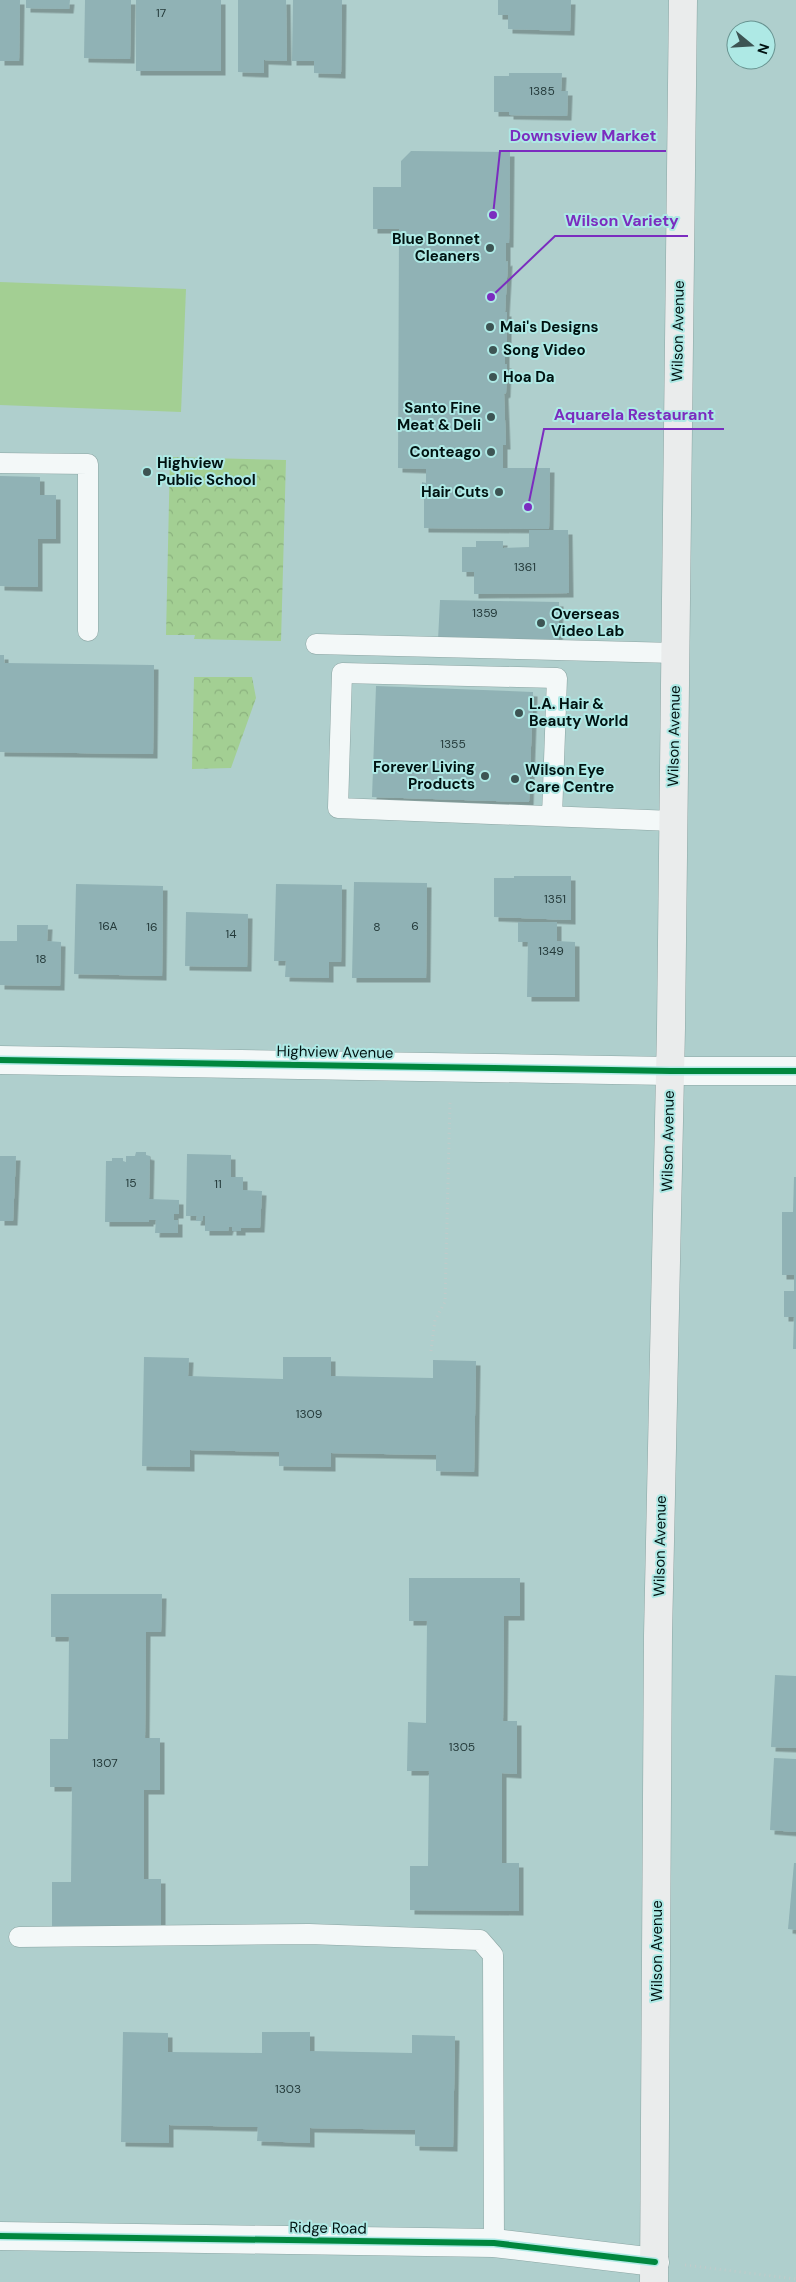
<svg xmlns="http://www.w3.org/2000/svg" width="796" height="2282" font-family="'DM Sans',sans-serif">
<style>
.park{fill:url(#park-crowns)}
.pitch{fill:#a3cf93}
.building{fill:#90b2b5;filter:url(#shadow)}
.lines{fill:none;stroke-linecap:round;stroke-linejoin:round}
.service-casing{stroke:#8ba5a3;stroke-width:21}
.minor-casing{stroke:#8ba5a3;stroke-width:29}
.tertiary-casing{stroke:#8ba5a3;stroke-width:29}
.secondary-casing{stroke:#8ba5a3;stroke-width:29}
.path{stroke:#c1cbca;stroke-width:3;stroke-dasharray:1 4;stroke-linecap:butt}
.service{stroke:#f3f8f8;stroke-width:20}
.minor{stroke:#f3f8f8;stroke-width:28}
.tertiary{stroke:#f3f8f8;stroke-width:28}
.secondary{stroke:#eaecec;stroke-width:28}
.cycleway-casing{stroke:#aee9e5;stroke-width:9}
.cycleway{stroke:#00873e;stroke-width:6}
.poi-dot{fill:#3d5453;stroke:#aee9e5;stroke-width:2}
.labels{text-anchor:middle;dominant-baseline:central;stroke-width:4;stroke-linejoin:round;paint-order:stroke}
.number-label{font-size:12px;fill:#243a3a}
.poi-label{font-size:15px;font-weight:bold;fill:#001211;stroke:#aee9e5;text-anchor:start}
.street-label{font-size:15px;fill:#001211;stroke:#aee9e5}
.leader{fill:none;stroke:#7b2cbf;stroke-width:2}
.callout-dot{fill:#7b2cbf;stroke:#aee9e5;stroke-width:2}
.callout-label{font-size:16px;text-anchor:middle;font-weight:bold;fill:#7b2cbf;stroke:#aee9e5;stroke-width:4;stroke-linejoin:round;paint-order:stroke}
</style>
<defs>
<pattern id="park-crowns" width="20" height="18" patternUnits="userSpaceOnUse" patternTransform="scale(1.25)"><rect width="20" height="18" fill="#a3cf93"/><path d="M2 6a3 3 0 1 1 6 0M12 15a3 3 0 1 1 6 0" fill="none" stroke="#8bb17e"/></pattern>
<filter id="shadow"><feDropShadow dx="4.5" dy="4.5" stdDeviation="0" flood-color="#0004"/></filter>
</defs>
<rect width="100%" height="100%" fill="#afcfcd"/>
<!-- park -->
<path class="park" d="M 170,457 L 286,460 L 281,641 L 194,639 L 195,635 L 166,635 Z
M 194,677 L 252,677 L 256,698 L 231,768 L 192,769 Z"/>
<!-- pitch -->
<path class="pitch" d="M 0,282 L 186,289 L 181,412 L 0,405 Z"/>
<!-- building -->
<path class="building" d="M 0,0 L 20,0 L 19,61 L 0,61 Z
M 26,0 L 70,0 L 69,9 L 26,8 Z
M 85,0 L 131,0 L 130,59 L 84,58 Z
M 136,0 L 221,0 L 221,71 L 136,71 Z
M 238,0 L 286,0 L 287,61 L 264,60 L 264,73 L 238,72 Z
M 293,0 L 342,0 L 341,74 L 314,73 L 314,61 L 292,61 Z
M 498,0 L 571,0 L 570,31 L 508,29 L 508,15 L 498,15 Z
M 509,73 L 562,73 L 561,91 L 568,91 L 567,116 L 509,115 L 509,112 L 494,112 L 494,76 L 509,76 Z
M 411,151 L 510,152 L 509,243 L 506,243 L 506,262 L 508,261 L 505,312 L 507,312 L 507,343 L 505,342 L 505,364 L 507,364 L 506,393 L 504,394 L 506,445 L 503,445 L 503,468 L 550,468 L 549,529 L 424,528 L 424,488 L 422,488 L 422,482 L 426,483 L 426,469 L 398,468 L 399,229 L 373,229 L 373,187 L 401,187 L 401,161 Z
M 0,476 L 40,477 L 40,495 L 56,495 L 56,539 L 38,539 L 38,587 L 0,586 Z
M 529,530 L 568,530 L 569,593 L 474,594 L 474,572 L 462,572 L 462,547 L 476,547 L 476,541 L 503,541 L 503,548 L 529,547 Z
M 440,600 L 559,602 L 558,644 L 438,640 Z
M 0,655 L 4,655 L 4,663 L 154,665 L 153,754 L 0,752 Z
M 376,686 L 533,692 L 529,802 L 372,797 Z
M 514,876 L 571,876 L 571,920 L 494,917 L 494,878 L 514,878 Z
M 354,882 L 427,883 L 426,978 L 352,978 Z
M 76,884 L 163,886 L 162,976 L 74,974 Z
M 276,884 L 342,885 L 341,962 L 329,962 L 329,978 L 285,977 L 286,961 L 274,961 Z
M 186,912 L 248,914 L 247,967 L 185,966 Z
M 518,922 L 557,922 L 557,941 L 575,942 L 575,997 L 527,997 L 528,942 L 518,942 Z
M 17,925 L 48,925 L 47,941 L 61,942 L 60,986 L 0,985 L 0,941 L 17,941 Z
M 136,1152 L 146,1152 L 146,1155 L 150,1156 L 149,1199 L 179,1200 L 179,1214 L 174,1214 L 174,1220 L 178,1220 L 178,1233 L 155,1233 L 156,1220 L 149,1220 L 149,1222 L 105,1222 L 106,1161 L 112,1161 L 112,1158 L 123,1158 L 123,1161 L 126,1162 L 126,1156 L 135,1156 Z
M 187,1154 L 231,1155 L 231,1177 L 243,1177 L 243,1190 L 262,1191 L 260,1228 L 241,1228 L 241,1231 L 232,1231 L 232,1227 L 229,1227 L 228,1231 L 205,1231 L 205,1216 L 203,1216 L 202,1221 L 196,1221 L 197,1216 L 186,1216 Z
M 0,1156 L 16,1156 L 13,1221 L 0,1221 Z
M 794,1177 L 796,1177 L 796,1349 L 793,1349 L 794,1317 L 784,1317 L 784,1291 L 794,1291 L 794,1275 L 782,1275 L 782,1212 L 793,1212 Z
M 144,1357 L 189,1358 L 188,1376 L 283,1379 L 283,1357 L 331,1357 L 331,1376 L 433,1378 L 433,1360 L 476,1361 L 474,1472 L 436,1471 L 436,1455 L 331,1453 L 331,1467 L 279,1466 L 279,1452 L 190,1450 L 190,1467 L 142,1466 Z
M 409,1578 L 520,1578 L 520,1616 L 504,1616 L 503,1721 L 517,1721 L 517,1774 L 502,1773 L 502,1863 L 519,1863 L 519,1911 L 410,1910 L 410,1866 L 428,1866 L 429,1771 L 407,1771 L 408,1722 L 426,1723 L 427,1621 L 409,1621 Z
M 51,1594 L 162,1594 L 161,1632 L 146,1632 L 145,1738 L 160,1738 L 160,1790 L 144,1790 L 144,1879 L 161,1879 L 161,1927 L 52,1927 L 52,1882 L 71,1882 L 72,1787 L 50,1787 L 50,1739 L 68,1739 L 69,1637 L 51,1637 Z
M 775,1675 L 796,1676 L 796,1748 L 771,1747 Z
M 774,1758 L 796,1759 L 796,1832 L 770,1830 Z
M 794,1863 L 796,1863 L 796,1930 L 788,1929 Z
M 123,2032 L 168,2033 L 168,2052 L 262,2053 L 262,2032 L 310,2032 L 310,2051 L 412,2053 L 412,2035 L 455,2036 L 453,2147 L 415,2146 L 415,2130 L 310,2128 L 310,2143 L 257,2141 L 258,2127 L 169,2125 L 169,2143 L 121,2142 Z"/>
<g class="lines">
<defs>
<path id="service" d="M 0,463 L 88,464 L 88,631
M 316,644 L 675,653
M 552,816 L 557,678 L 342,673 L 338,808 L 673,821
M 19,1937 L 309,1934 L 480,1940 L 493,1955 L 494,2243"/>
<path id="minor" d="M 0,1060 L 670,1071
M 0,2236 L 494,2243 L 655,2262"/>
<path id="tertiary" d="M 670,1071 L 796,1071"/>
<path id="secondary" d="M 654,2282 L 658,1635 L 671,1028 L 683,0"/>
</defs>
<!-- service casing -->
<use href="#service" class="service-casing"/>
<!-- minor casing -->
<use href="#minor" class="minor-casing"/>
<!-- tertiary casing -->
<use href="#tertiary" class="tertiary-casing"/>
<!-- secondary casing -->
<use href="#secondary" class="secondary-casing"/>
<!-- path -->
<path class="path" d="M 431,1351 L 435,1320 L 445,1302 L 450,1100
M 685,2265 L 796,2279"/>
<!-- service -->
<use href="#service" class="service"/>
<!-- minor -->
<use href="#minor" class="minor"/>
<!-- tertiary -->
<use href="#tertiary" class="tertiary"/>
<!-- secondary -->
<use href="#secondary" class="secondary"/>
<defs>
<path id="cycleway" d="M 0,1060 L 670,1071 L 796,1071
M 0,2236 L 494,2243 L 655,2262"/>
</defs>
<!-- cycleway casing -->
<use href="#cycleway" class="cycleway-casing"/>
<!-- cycleway -->
<use href="#cycleway" class="cycleway"/>
</g>
<!-- markers -->
<g class="poi-dot">
<circle cx="490" cy="248" r="5"/>
<circle cx="490" cy="327" r="5"/>
<circle cx="493" cy="350" r="5"/>
<circle cx="493" cy="377" r="5"/>
<circle cx="491" cy="417" r="5"/>
<circle cx="491" cy="452" r="5"/>
<circle cx="147" cy="472" r="5"/>
<circle cx="499" cy="492" r="5"/>
<circle cx="541" cy="623" r="5"/>
<circle cx="519" cy="713" r="5"/>
<circle cx="485" cy="776" r="5"/>
<circle cx="515" cy="779" r="5"/>
</g>
<g class="labels">
<!-- number labels -->
<g class="number-label">
<text x="161" y="13">17</text>
<text x="542" y="91">1385</text>
<text x="525" y="567">1361</text>
<text x="485" y="613">1359</text>
<text x="453" y="744">1355</text>
<text x="555" y="899">1351</text>
<text x="108" y="926">16A</text>
<text x="415" y="926">6</text>
<text x="152" y="927">16</text>
<text x="377" y="927">8</text>
<text x="231" y="934">14</text>
<text x="551" y="951">1349</text>
<text x="41" y="959">18</text>
<text x="131" y="1183">15</text>
<text x="218" y="1184">11</text>
<text x="309" y="1414">1309</text>
<text x="462" y="1747">1305</text>
<text x="105" y="1763">1307</text>
<text x="288" y="2089">1303</text>
</g>
<!-- poi labels -->
<g class="poi-label">
<text x="480" y="239" text-anchor="end">Blue Bonnet<tspan x="480" dy="17">Cleaners</tspan></text>
<text x="500" y="327">Mai's Designs</text>
<text x="503" y="350">Song Video</text>
<text x="503" y="377">Hoa Da</text>
<text x="481" y="408" text-anchor="end">Santo Fine<tspan x="481" dy="17">Meat &amp; Deli</tspan></text>
<text x="481" y="452" text-anchor="end">Conteago</text>
<text x="157" y="463">Highview<tspan x="157" dy="17">Public School</tspan></text>
<text x="489" y="492" text-anchor="end">Hair Cuts</text>
<text x="551" y="614">Overseas<tspan x="551" dy="17">Video Lab</tspan></text>
<text x="529" y="704">L.A. Hair &amp;<tspan x="529" dy="17">Beauty World</tspan></text>
<text x="475" y="767" text-anchor="end">Forever Living<tspan x="475" dy="17">Products</tspan></text>
<text x="525" y="770">Wilson Eye<tspan x="525" dy="17">Care Centre</tspan></text>
</g>
<!-- street labels -->
<g class="street-label">
<text transform="translate(678 331) rotate(-89)">Wilson Avenue</text>
<text transform="translate(674 736) rotate(-89)">Wilson Avenue</text>
<text transform="translate(335 1052) rotate(1)">Highview Avenue</text>
<text transform="translate(668 1141) rotate(-89)">Wilson Avenue</text>
<text transform="translate(660 1546) rotate(-89)">Wilson Avenue</text>
<text transform="translate(657 1951) rotate(-90)">Wilson Avenue</text>
<text transform="translate(328 2228) rotate(1)">Ridge Road</text>
</g>
</g>
<!-- callouts -->
<path class="leader" d="M493 215L500 151H666M491 297L555 236H688M528 507L544 429H724"/>
<g class="callout-dot">
<circle cx="493" cy="215" r="5"/>
<circle cx="491" cy="297" r="5"/>
<circle cx="528" cy="507" r="5"/>
</g>
<g class="callout-label">
<text x="583" y="141">Downsview Market</text>
<text x="622" y="226">Wilson Variety</text>
<text x="634" y="420">Aquarela Restaurant</text>
</g>
<!-- north arrow -->
<g transform="translate(751 45) rotate(108)"><circle r="24" fill="#aee9e5" stroke="#689390"/>
<path d="M0-4L9 19L0 12L-9 19Z" fill="#3d5453"/>
<text y="-8" font-size="14" font-weight="bold" text-anchor="middle" fill="#001211">N</text>
</g>
</svg>
